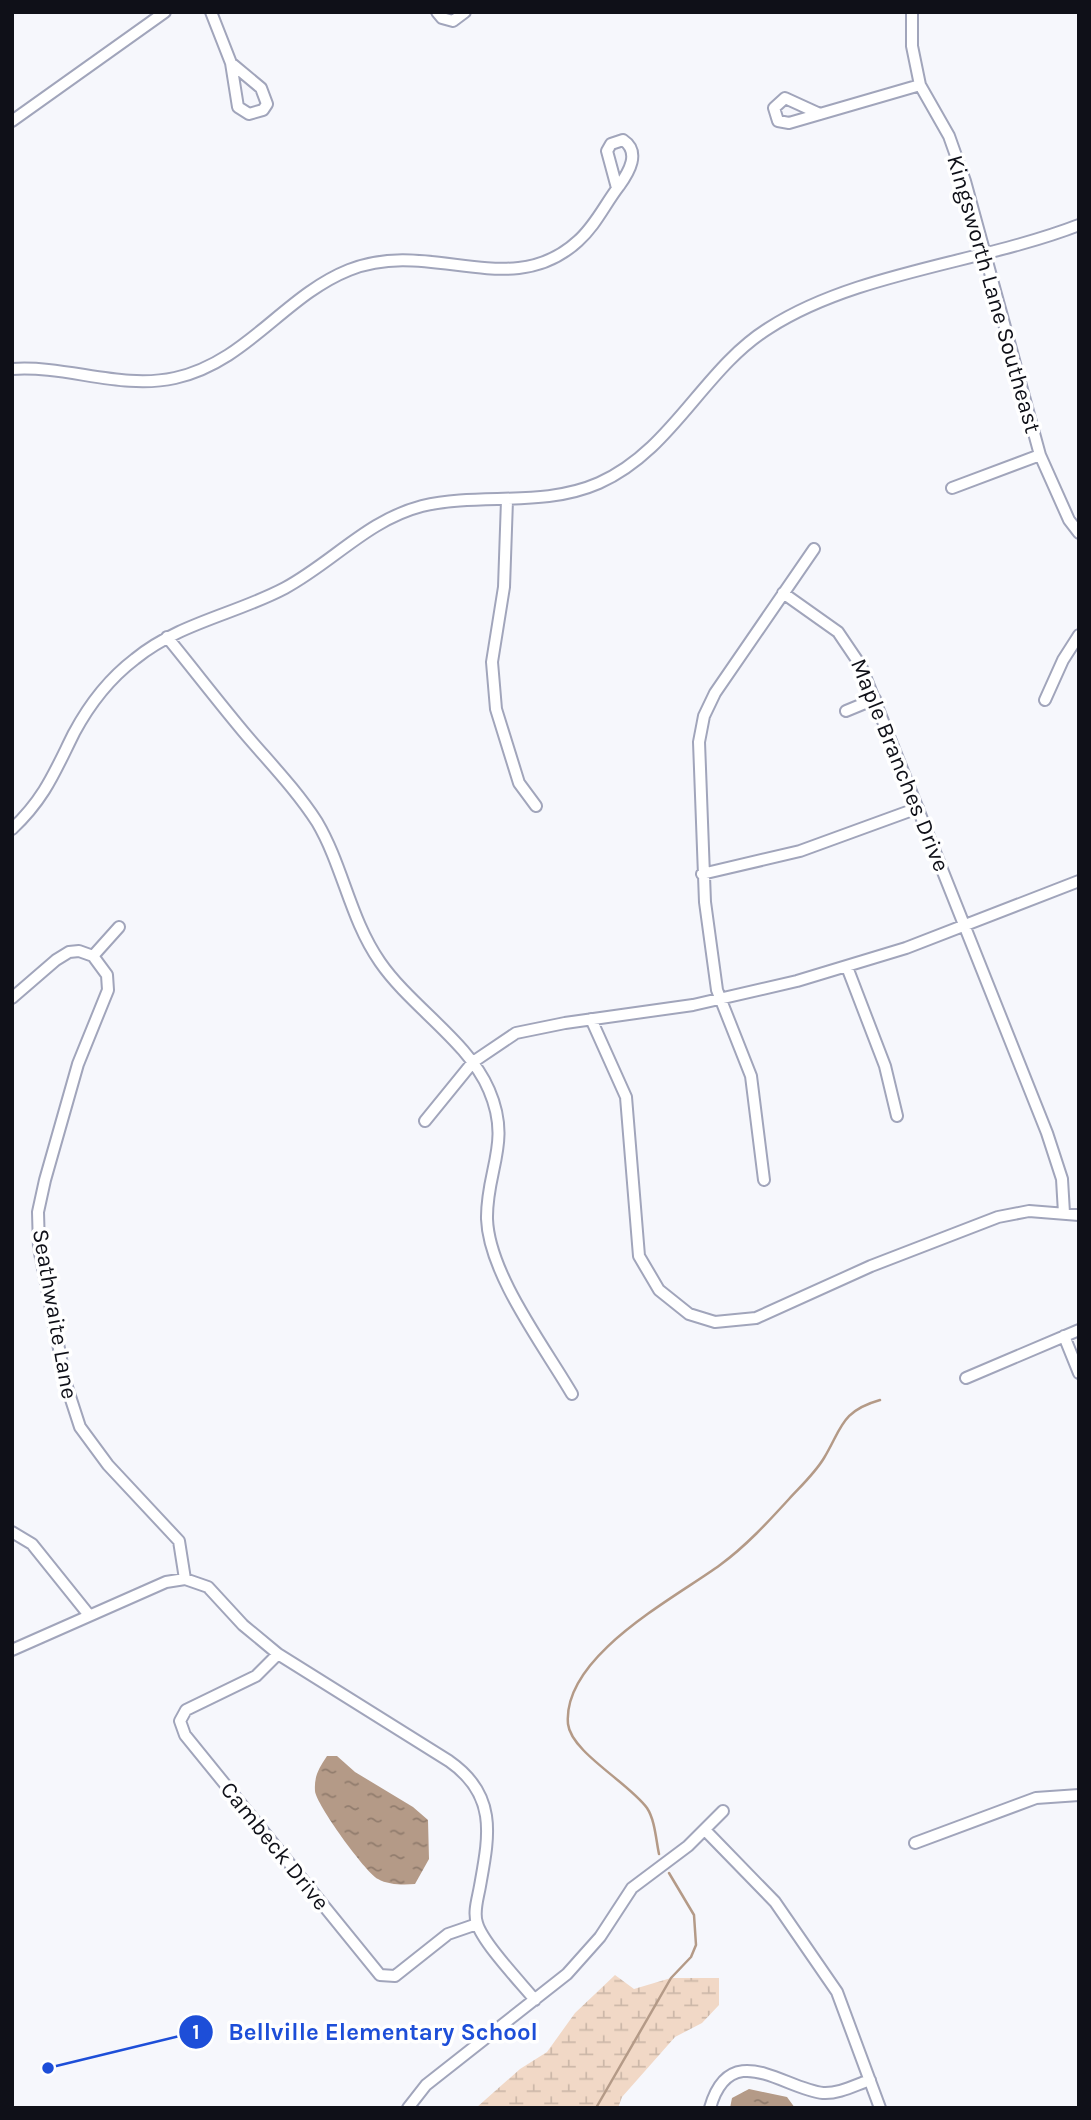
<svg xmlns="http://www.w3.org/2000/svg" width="1091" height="2120" font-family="Karla,sans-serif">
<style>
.wetland{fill:url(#wetland-marsh)}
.water{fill:url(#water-ripples)}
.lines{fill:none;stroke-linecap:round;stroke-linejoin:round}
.stream{stroke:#b49a87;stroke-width:2.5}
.minor-casing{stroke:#a1a5bb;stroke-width:14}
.minor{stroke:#fff;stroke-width:10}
.labels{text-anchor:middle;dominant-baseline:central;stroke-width:7;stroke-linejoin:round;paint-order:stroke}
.street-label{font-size:23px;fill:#0f1018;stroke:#fff}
.leader{fill:none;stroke:#1d4ed8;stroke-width:2.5}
.callout-dot{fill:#1d4ed8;stroke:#fff;stroke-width:2.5}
.mark-label{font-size:21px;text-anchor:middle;font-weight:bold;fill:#fff}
.callout-label{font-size:24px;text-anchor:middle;font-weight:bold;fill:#1d4ed8;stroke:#fff;stroke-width:7;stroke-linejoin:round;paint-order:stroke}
</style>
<defs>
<pattern id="wetland-marsh" width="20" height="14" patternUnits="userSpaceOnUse" patternTransform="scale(1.75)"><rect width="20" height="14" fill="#f1d8c6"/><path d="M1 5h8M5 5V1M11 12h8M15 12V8" fill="none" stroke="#cdb8a9"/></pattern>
<pattern id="water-ripples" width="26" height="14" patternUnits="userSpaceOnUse" patternTransform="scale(1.75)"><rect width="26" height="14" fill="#b49a87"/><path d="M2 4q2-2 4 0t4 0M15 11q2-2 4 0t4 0" fill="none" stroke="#917c6d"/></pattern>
</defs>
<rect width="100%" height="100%" fill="#f6f7fc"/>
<!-- wetland -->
<path class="wetland" d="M 615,1975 L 634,1989 L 671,1978 L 719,1978 L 719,2005 L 702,2023 L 675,2037 L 622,2097 L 618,2108 L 476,2108 L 520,2069 L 547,2052 L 575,2013 Z"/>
<!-- water -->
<path class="water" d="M 327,1756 L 337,1756 L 355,1772 L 413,1807 L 428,1820 L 429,1859 L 415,1884 C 404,1885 388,1885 378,1879 C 365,1872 316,1804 315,1791 C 314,1776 319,1768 327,1756 Z
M 749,2089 L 787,2097 L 795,2108 L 730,2108 L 732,2098 Z"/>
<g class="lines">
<!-- stream -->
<path class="stream" d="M 659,1854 C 656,1840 655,1820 647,1808 C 629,1783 571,1752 568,1724 C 562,1656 675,1598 720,1565 C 746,1546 768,1522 789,1499 C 801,1486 815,1473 824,1458 C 842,1428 841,1411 880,1400
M 596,2108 L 671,1978 L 691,1957 L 696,1945 L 694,1915 L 669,1873"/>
<defs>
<path id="minor" d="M 211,12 L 231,63 L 238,107 L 249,114 L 263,110 L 267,104 L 261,88 L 231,63
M 437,12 L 442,18 L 453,21 L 465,12
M 912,12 L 912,46 L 920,85 L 949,136 L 965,181 L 1040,455 L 1069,520 L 1079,533
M 820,114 L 785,98 L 774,108 L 778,121 L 789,123 L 920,85
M 12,121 L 165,12
M 12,369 C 67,365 121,390 175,378 C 247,362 284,296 349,270 C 430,237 511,303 578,241 C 596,225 605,204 619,186 C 629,172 641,152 623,140 L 611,144 L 607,151 L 617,188
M 952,488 L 1040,455
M 507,500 L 504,587 L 492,662 L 496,709 L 519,783 L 536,806
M 783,593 L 838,632 L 861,666 L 1047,1133 L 1062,1179 L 1064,1213
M 167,637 C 194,670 220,704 247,736 C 271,764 297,791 317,822 C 343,866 350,919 380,962 C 411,1007 468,1041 489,1090 C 512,1143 486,1170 487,1219 C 489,1274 544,1346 572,1394
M 1045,700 L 1063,660 L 1079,635
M 846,711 L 875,699
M 12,829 C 45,798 55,771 74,733 C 89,705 110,678 135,659 C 179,623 236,614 285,588 C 333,562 368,520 422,506 C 481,492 542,508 599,483 C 673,450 703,369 769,328 C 856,272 981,263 1079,225
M 702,874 L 800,851 L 918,808
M 93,956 L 119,927
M 847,967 L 885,1066 L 897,1116
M 12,998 L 56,960 L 69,952 L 79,951 L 93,956 L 107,975 L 108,990 L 78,1064 L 45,1180 L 38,1212 L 39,1248 L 66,1384 L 80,1427 L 108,1465 L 179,1541 L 185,1579
M 591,1019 L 626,1097 L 639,1256 L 659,1290 L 689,1314 L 715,1322 L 756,1318 L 871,1266 L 998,1217 L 1029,1211 L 1079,1215
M 425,1121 L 473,1062 L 516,1033 L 565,1023 L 693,1005 L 797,981 L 906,948 L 1079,881
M 764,1180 L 751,1076 L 717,990 L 705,902 L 699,742 L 704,716 L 715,693 L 814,549
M 1064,1336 L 1079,1373
M 966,1378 L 1079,1330
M 12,1532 L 32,1544 L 89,1615
M 12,1650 L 166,1582 L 185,1579 L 208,1587 L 243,1625 L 278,1654 L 449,1761 C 498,1795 489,1836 480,1886 C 478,1898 473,1912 477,1923 C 482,1942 521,1983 535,2000
M 278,1654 L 256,1676 L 186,1710 L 180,1721 L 185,1735 L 380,1975 L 395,1976 L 448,1934 L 477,1924
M 705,1830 L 775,1902 L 837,1992 L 880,2108
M 915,1843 L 1036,1798 L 1079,1795
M 408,2108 L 426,2085 L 567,1974 L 600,1937 L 632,1888 L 688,1846 L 723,1811
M 710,2108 C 730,2037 784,2089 823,2093 C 839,2094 855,2085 870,2080"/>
</defs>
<!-- minor casing -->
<use href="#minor" class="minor-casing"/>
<!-- minor -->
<use href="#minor" class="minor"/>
</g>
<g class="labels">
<!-- street labels -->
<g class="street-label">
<text transform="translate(994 294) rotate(74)">Kingsworth Lane Southeast</text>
<text transform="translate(900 765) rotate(68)">Maple Branches Drive</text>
<text transform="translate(55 1314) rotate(80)">Seathwaite Lane</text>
<text transform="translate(275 1846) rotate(51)">Cambeck Drive</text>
</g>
</g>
<!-- callouts -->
<path class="leader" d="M48 2068L196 2032"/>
<g class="callout-dot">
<circle cx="48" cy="2068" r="7"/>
<circle cx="196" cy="2032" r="18"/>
</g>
<g class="mark-label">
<text x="196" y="2039">1</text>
</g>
<g class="callout-label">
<text x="383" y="2040">Bellville Elementary School</text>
</g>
<!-- border -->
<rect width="1091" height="2120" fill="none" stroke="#0f1018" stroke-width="28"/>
</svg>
